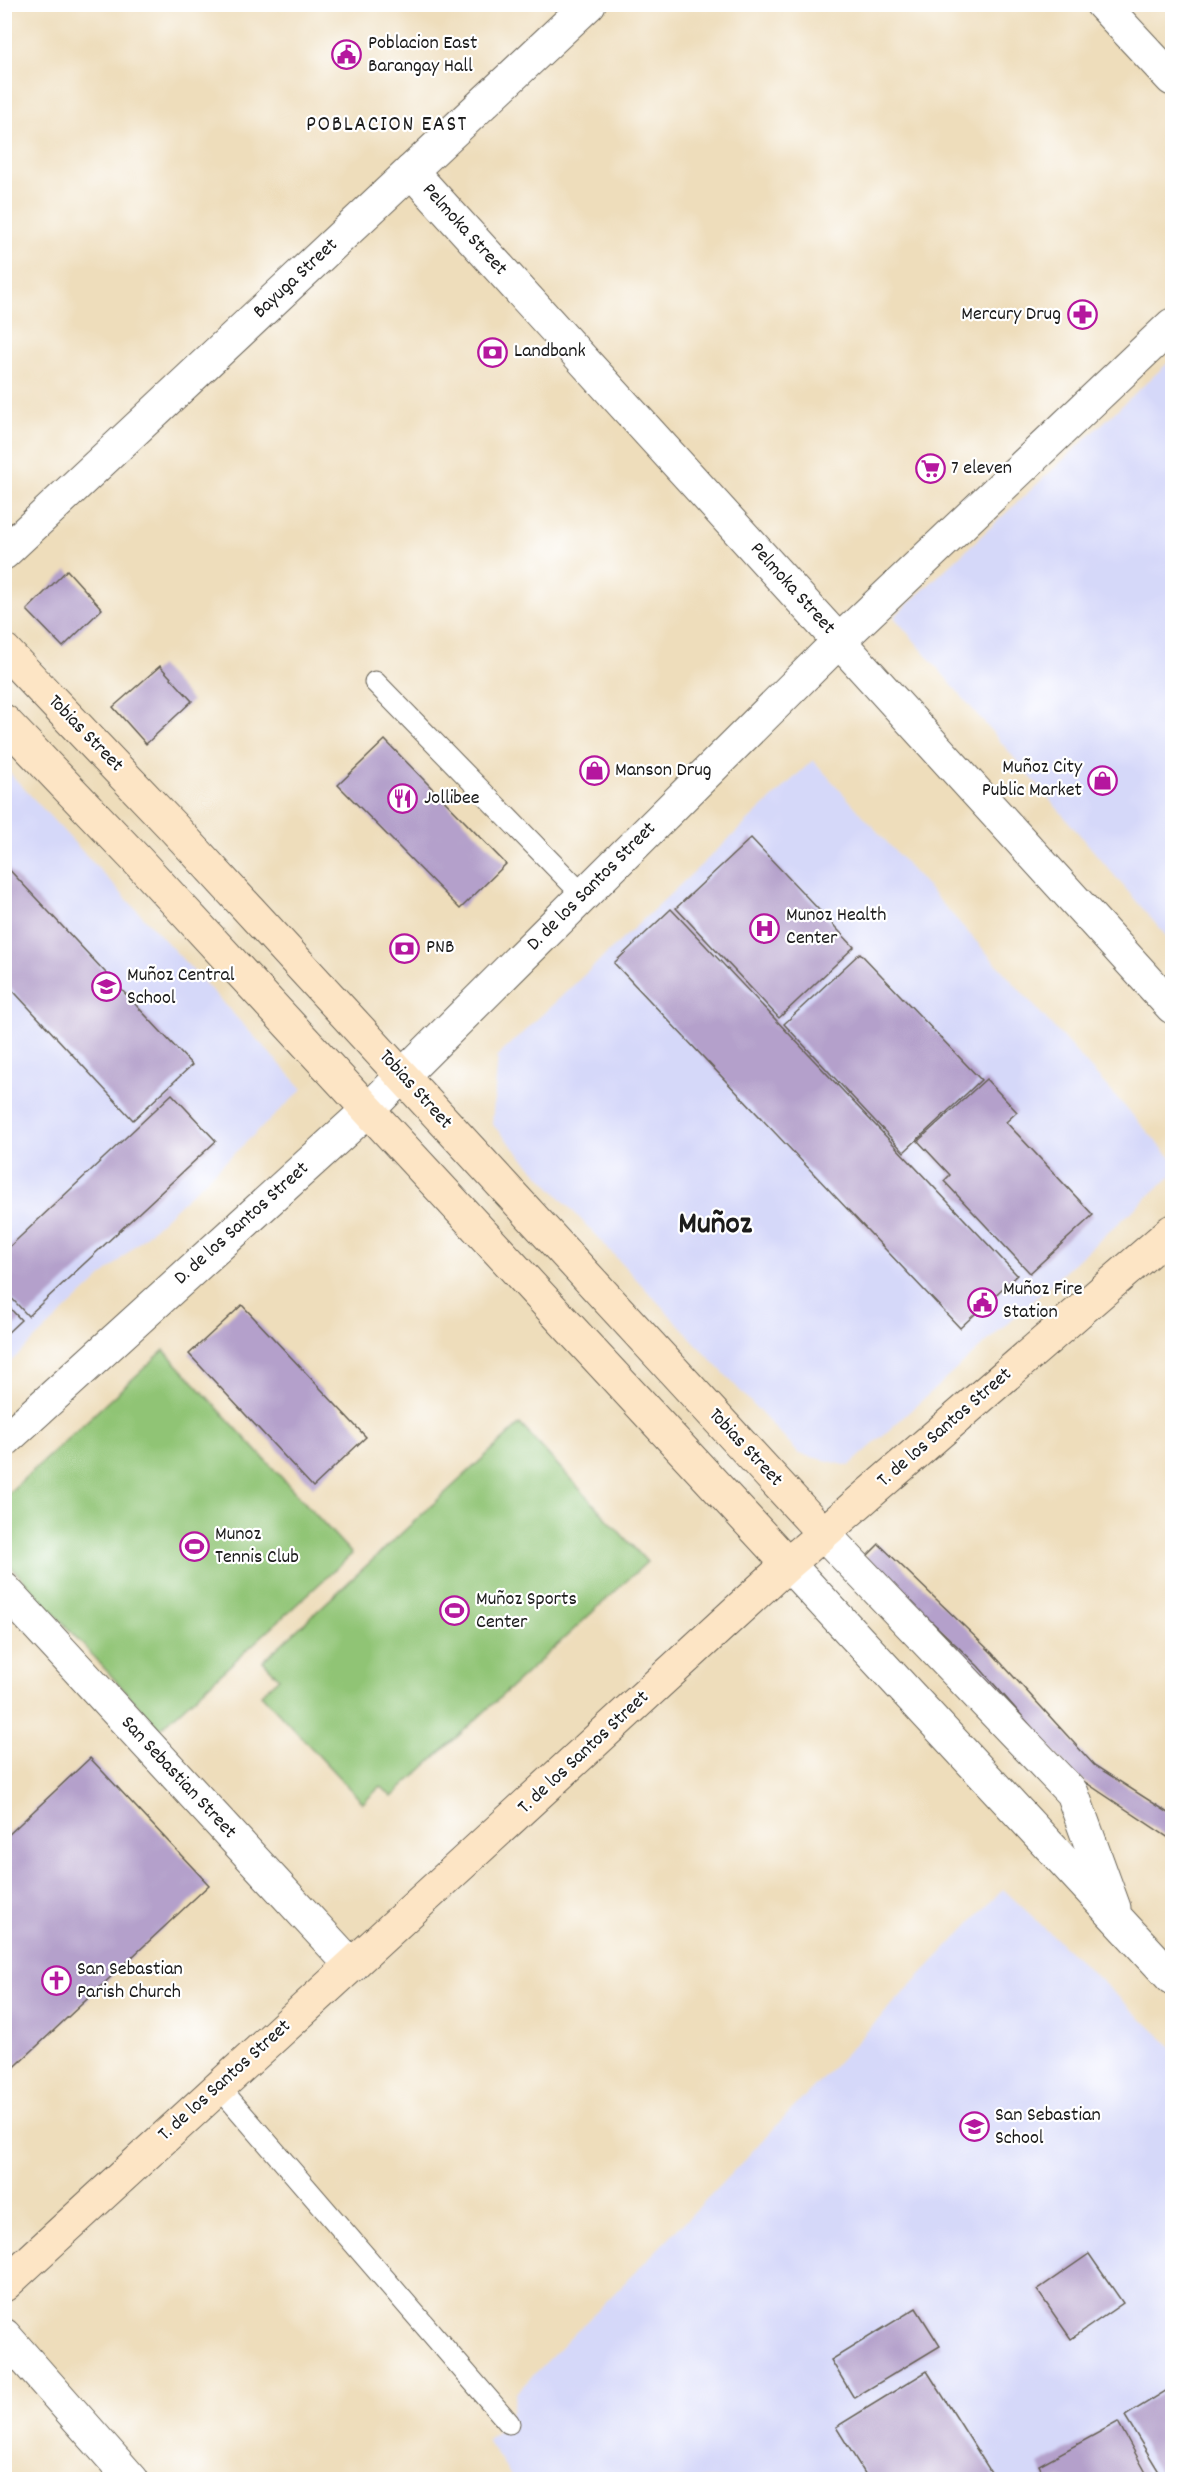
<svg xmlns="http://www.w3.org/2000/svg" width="1177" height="2484" font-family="Dekko,sans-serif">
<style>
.built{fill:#d5d8f9}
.green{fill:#90c475;stroke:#567048;stroke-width:1.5}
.building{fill:#b4a0cb}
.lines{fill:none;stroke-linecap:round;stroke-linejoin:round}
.service-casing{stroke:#666054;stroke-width:23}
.minor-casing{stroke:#666054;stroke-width:35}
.tertiary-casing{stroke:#666054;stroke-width:35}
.secondary-casing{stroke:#666054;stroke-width:35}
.service{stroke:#fff;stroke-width:21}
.minor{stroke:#fff;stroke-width:33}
.tertiary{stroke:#fff;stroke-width:33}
.secondary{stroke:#fde5c5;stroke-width:33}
.labels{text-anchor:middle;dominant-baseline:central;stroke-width:4.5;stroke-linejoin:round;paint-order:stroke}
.poi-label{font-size:20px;fill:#1c1c1c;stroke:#fff;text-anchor:start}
.street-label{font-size:20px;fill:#1c1c1c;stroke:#fff}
.quarter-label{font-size:22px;letter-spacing:1.5px;fill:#1c1c1c;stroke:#fff}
.town-label{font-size:32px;font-weight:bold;fill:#1c1c1c;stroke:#fff}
</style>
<rect width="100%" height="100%" fill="#fff"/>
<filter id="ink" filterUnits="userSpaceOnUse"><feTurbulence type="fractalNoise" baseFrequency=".0167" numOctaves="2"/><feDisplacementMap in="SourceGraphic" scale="12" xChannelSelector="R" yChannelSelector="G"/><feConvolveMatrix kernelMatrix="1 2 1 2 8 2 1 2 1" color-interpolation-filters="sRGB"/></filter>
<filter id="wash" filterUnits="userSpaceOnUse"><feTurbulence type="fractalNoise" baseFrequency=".008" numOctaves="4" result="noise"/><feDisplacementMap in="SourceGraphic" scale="24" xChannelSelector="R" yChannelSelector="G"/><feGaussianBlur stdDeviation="1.35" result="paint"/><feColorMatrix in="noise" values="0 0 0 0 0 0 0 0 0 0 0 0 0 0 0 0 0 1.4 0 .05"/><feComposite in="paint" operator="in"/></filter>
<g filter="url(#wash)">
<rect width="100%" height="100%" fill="#edb"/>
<!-- built -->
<path class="built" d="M 1172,359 L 1172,943 L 894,617 Z
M 813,760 L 1172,1159 L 1172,1175 L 849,1466 L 799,1454 L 492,1124 L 498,1056 Z
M 5,768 L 303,1089 L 5,1367 Z
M 1003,1889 L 1172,2047 L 1172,2479 L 513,2479 L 487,2440 L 509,2423 L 516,2393 L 698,2208 Z"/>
<!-- green -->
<path class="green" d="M 164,1350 L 352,1554 L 160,1729 L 5,1560 L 4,1497 Z
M 520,1424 L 647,1562 L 392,1797 L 381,1786 L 363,1803 L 261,1694 L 279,1678 L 263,1661 Z"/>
<g id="blocks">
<!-- building -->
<path class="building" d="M 67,570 L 102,609 L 63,647 L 27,610 Z
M 160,666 L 192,701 L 146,744 L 113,707 Z
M 385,740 L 506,864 L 460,909 L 338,785 Z
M 751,838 L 854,947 L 779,1018 L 676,908 Z
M 4,864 L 192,1065 L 133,1120 L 4,981 Z
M 671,909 L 1017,1275 L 960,1328 L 614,963 Z
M 860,953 L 981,1080 L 904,1152 L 784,1024 Z
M 986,1079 L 1017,1112 L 1006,1122 L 1093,1215 L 1030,1273 L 944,1181 L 950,1175 L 918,1141 Z
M 172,1094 L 216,1141 L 28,1316 L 5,1291 L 5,1251 Z
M 4,1302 L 21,1320 L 4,1336 Z
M 242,1305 L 366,1437 L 313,1487 L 189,1354 Z
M 879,1544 L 992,1653 L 1094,1765 L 1172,1815 L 1172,1840 L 1073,1774 L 978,1666 L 865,1558 Z
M 90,1758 L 209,1885 L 4,2077 L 4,1839 Z
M 1089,2254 L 1123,2303 L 1071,2339 L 1037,2290 Z
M 916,2308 L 940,2346 L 854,2398 L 831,2360 Z
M 927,2371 L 996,2480 L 869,2480 L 836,2427 Z
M 1172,2387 L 1172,2480 L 1164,2480 L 1125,2416 Z
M 1118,2422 L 1150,2480 L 1046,2480 L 1039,2465 Z"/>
</g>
</g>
<g filter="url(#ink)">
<use href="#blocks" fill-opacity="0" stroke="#666054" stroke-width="1.5"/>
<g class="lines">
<defs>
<path id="service" d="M 375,682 L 584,896
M 219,2087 L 509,2423"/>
<path id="minor" d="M 1102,4 L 1172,79
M 411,171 L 1172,1007
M 4,1441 L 368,1110 L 839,641 L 1172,325
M 823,1533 L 1072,1793 L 1114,1908
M 788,1564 L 1172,1978
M 4,1589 L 352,1966
M 4,2335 L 132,2480"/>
<path id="tertiary" d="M 4,553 L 589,4"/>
<path id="secondary" d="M 4,650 L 172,826 L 823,1533
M 4,721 L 137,860 L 788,1564
M 4,2285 L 788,1564 L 1172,1231"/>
</defs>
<!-- service casing -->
<use href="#service" class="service-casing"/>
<!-- minor casing -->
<use href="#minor" class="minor-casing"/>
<!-- tertiary casing -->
<use href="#tertiary" class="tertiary-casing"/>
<!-- secondary casing -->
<use href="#secondary" class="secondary-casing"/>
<!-- service -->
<use href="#service" class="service"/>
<!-- minor -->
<use href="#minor" class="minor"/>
<!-- tertiary -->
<use href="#tertiary" class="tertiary"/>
<!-- secondary -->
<use href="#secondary" class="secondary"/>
</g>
</g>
<!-- icons -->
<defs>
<symbol id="civic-ring" viewBox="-11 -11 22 22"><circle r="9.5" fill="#fff" stroke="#b5179e" stroke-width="1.5"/><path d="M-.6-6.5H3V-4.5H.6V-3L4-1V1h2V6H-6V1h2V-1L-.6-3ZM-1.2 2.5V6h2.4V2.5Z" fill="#b5179e"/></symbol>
<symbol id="pharmacy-ring" viewBox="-11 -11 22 22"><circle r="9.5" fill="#fff" stroke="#b5179e" stroke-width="1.5"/><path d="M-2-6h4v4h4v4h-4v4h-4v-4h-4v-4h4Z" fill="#b5179e"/></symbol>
<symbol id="bank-ring" viewBox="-11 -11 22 22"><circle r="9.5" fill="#fff" stroke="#b5179e" stroke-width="1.5"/><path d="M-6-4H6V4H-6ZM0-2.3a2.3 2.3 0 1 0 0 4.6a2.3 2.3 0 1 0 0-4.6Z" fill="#b5179e"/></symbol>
<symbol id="supermarket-ring" viewBox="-11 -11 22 22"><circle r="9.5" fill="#fff" stroke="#b5179e" stroke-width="1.5"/><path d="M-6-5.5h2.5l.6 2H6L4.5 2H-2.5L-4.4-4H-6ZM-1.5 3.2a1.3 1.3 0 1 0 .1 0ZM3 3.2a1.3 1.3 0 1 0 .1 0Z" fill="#b5179e"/></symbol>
<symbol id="shop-ring" viewBox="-11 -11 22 22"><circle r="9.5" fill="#fff" stroke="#b5179e" stroke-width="1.5"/><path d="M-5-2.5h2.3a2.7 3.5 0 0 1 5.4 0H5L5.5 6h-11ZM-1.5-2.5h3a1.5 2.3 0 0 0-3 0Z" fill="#b5179e"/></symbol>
<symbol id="restaurant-ring" viewBox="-11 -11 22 22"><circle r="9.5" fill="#fff" stroke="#b5179e" stroke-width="1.5"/><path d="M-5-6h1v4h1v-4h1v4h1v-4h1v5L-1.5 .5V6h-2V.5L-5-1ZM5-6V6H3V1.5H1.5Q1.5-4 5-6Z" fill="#b5179e"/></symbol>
<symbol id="hospital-ring" viewBox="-11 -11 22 22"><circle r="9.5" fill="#fff" stroke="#b5179e" stroke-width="1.5"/><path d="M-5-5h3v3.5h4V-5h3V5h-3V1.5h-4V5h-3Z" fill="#b5179e"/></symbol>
<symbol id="school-ring" viewBox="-11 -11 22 22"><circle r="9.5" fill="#fff" stroke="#b5179e" stroke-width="1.5"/><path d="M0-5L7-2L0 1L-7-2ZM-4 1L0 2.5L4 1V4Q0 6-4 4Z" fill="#b5179e"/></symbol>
<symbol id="stadium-ring" viewBox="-11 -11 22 22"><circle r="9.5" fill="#fff" stroke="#b5179e" stroke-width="1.5"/><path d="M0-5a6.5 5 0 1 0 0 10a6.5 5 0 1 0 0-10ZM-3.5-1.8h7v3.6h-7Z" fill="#b5179e"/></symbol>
<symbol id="church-ring" viewBox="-11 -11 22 22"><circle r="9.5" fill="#fff" stroke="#b5179e" stroke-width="1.5"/><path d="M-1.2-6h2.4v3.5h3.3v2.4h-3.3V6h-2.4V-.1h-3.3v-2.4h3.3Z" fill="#b5179e"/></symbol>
</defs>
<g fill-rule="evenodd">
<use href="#civic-ring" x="330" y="38" width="33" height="33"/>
<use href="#pharmacy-ring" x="1066" y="298" width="33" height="33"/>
<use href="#bank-ring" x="476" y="336" width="33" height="33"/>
<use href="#supermarket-ring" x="914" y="452" width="33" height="33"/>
<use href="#shop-ring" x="578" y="754" width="33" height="33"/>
<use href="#shop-ring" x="1086" y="764" width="33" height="33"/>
<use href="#restaurant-ring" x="386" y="782" width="33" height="33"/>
<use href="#hospital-ring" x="748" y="912" width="33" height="33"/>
<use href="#bank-ring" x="388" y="932" width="33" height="33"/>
<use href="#school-ring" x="90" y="970" width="33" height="33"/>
<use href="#civic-ring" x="966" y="1286" width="33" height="33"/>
<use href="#stadium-ring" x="178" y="1530" width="33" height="33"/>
<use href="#stadium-ring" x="438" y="1594" width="33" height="33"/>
<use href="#church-ring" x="40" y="1964" width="33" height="33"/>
<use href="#school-ring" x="958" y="2110" width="33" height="33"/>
</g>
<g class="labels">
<!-- poi labels -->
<g class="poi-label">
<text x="368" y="44">Poblacion East<tspan x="368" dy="23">Barangay Hall</tspan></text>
<text x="1061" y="315" text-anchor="end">Mercury Drug</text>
<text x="514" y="352">Landbank</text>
<text x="951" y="469">7 eleven</text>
<text x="1082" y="768" text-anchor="end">Muñoz City<tspan x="1082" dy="23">Public Market</tspan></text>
<text x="615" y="771">Manson Drug</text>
<text x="424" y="799">Jollibee</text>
<text x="786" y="916">Munoz Health<tspan x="786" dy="23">Center</tspan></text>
<text x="426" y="948">PNB</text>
<text x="127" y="976">Muñoz Central<tspan x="127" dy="23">School</tspan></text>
<text x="1003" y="1290">Muñoz Fire<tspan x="1003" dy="23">Station</tspan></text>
<text x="215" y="1535">Munoz<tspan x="215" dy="23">Tennis Club</tspan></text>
<text x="476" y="1600">Muñoz Sports<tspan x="476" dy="23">Center</tspan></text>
<text x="77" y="1970">San Sebastian<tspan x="77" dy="23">Parish Church</tspan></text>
<text x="995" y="2116">San Sebastian<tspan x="995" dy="23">School</tspan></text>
</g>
<!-- street labels -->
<g class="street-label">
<text transform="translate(464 230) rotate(48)">Pelmoka Street</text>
<text transform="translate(296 279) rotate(-43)">Bayuga Street</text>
<text transform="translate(792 589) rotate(48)">Pelmoka Street</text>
<text transform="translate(85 734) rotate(46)">Tobias Street</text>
<text transform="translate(592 887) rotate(-45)">D. de los Santos Street</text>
<text transform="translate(415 1090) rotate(48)">Tobias Street</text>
<text transform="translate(242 1224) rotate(-42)">D. de los Santos Street</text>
<text transform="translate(945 1428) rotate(-41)">T. de los Santos Street</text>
<text transform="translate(745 1448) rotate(47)">Tobias Street</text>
<text transform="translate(584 1753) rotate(-43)">T. de los Santos Street</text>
<text transform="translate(178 1778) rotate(47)">San Sebastian Street</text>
<text transform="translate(225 2081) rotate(-42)">T. de los Santos Street</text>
</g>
<!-- quarter labels -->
<g class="quarter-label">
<text x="387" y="125">POBLACION EAST</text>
</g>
<!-- town labels -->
<g class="town-label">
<text x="715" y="1226">Muñoz</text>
</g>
</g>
<!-- margin -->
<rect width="1177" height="2484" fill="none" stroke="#fff" stroke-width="24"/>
</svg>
